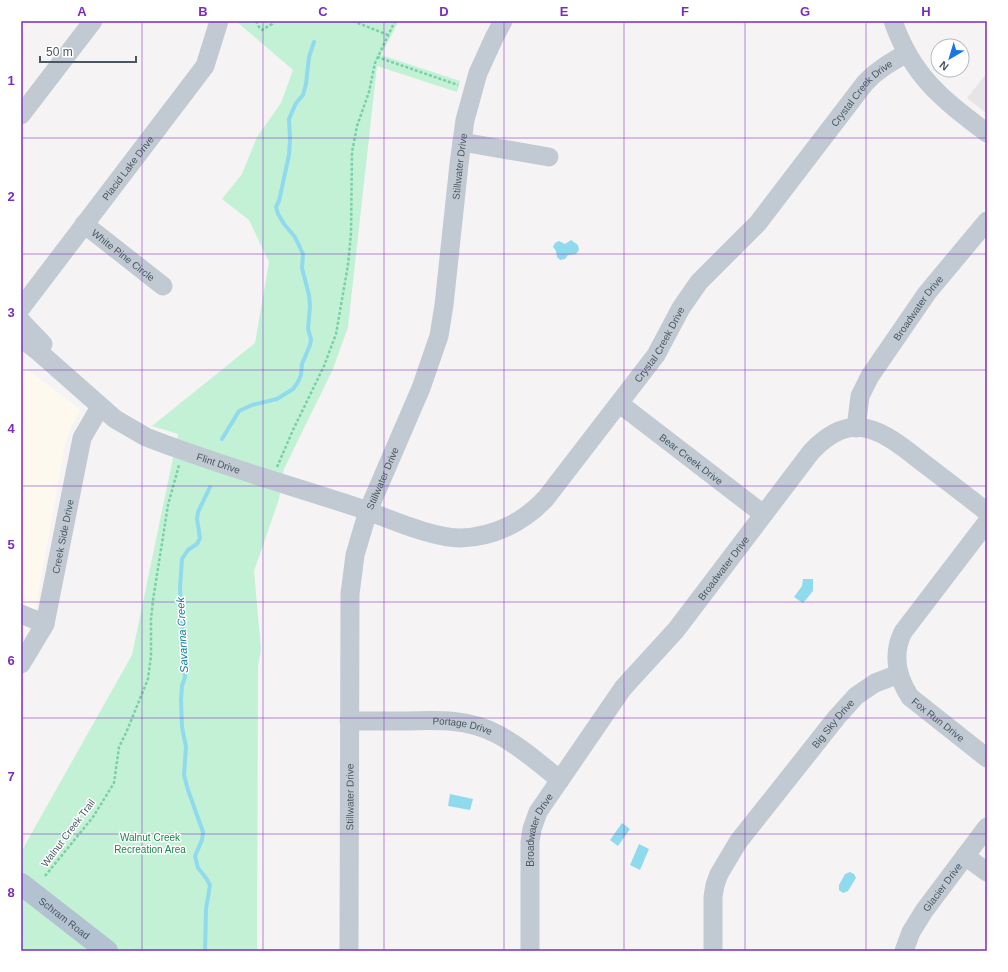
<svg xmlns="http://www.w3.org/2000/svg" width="1008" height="972" font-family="Arial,sans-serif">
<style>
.commercial{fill:#fdf9ef}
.education{fill:#e6e4e5}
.green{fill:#c3f1d5}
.water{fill:#90daee}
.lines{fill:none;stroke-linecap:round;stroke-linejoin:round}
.stream{stroke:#90daee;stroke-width:4}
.path{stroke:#7ad0a6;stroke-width:2.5;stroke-dasharray:3 2;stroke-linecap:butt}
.minor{stroke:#c1cad2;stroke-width:19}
.major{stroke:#b3c2d1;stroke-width:22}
.grid{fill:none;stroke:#7b2cbf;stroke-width:1;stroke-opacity:0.55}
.labels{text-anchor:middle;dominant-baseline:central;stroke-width:3;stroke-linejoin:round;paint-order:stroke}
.street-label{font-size:10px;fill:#4a5661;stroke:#fff}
.park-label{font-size:10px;fill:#17864f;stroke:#fff}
.water-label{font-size:11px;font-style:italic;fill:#0c7c9b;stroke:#fff}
.neatline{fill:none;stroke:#7b2cbf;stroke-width:1.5}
.grid-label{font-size:13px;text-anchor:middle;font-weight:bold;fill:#7b2cbf}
</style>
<rect width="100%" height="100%" fill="#f5f3f3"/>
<!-- commercial -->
<path class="commercial" d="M 21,365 L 81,410 L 71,427 L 65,445 L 37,602 L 32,620 L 21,640 Z"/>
<!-- education -->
<path class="education" d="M 987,73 L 987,114 L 967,98 Z"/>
<!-- green -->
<path class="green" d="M 237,21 L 399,21 L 381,55 L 460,81 L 457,92 L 377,66 L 348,327 L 333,369 L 284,469 L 279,499 L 254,571 L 261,650 L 258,666 L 257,951 L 21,951 L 21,852 L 132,655 L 178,434 L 152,426 L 255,343 L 269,262 L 249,220 L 222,199 L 242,174 L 257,137 L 281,103 L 293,70 L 237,22 Z"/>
<!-- water -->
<path class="water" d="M 571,240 L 578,245 L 579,250 L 576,254 L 568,255 L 565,259 L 560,260 L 557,257 L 556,251 L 553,247 L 555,243 L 559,241 L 565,244 Z
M 803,579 L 813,579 L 813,591 L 803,603 L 794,597 L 802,586 Z
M 450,794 L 473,799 L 470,810 L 448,806 Z
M 622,823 L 630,829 L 618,846 L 610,840 Z
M 639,844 L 649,849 L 640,870 L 630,865 Z
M 850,872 L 854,874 L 856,878 L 848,891 L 843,893 L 839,890 L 839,885 L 845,874 Z"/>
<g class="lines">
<!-- stream -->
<path class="stream" d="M 222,439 L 239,411 L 252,405 L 277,399 L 293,389 L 298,382 L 301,375 L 302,364 L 310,345 L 311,339 L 308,329 L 310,306 L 309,295 L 302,268 L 303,254 L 295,237 L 284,224 L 278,214 L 276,207 L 279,201 L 289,155 L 290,140 L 289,119 L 296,103 L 303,95 L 306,84 L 309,57 L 314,42
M 205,951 L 206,909 L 210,885 L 206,878 L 198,868 L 195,856 L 202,840 L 203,832 L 188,790 L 184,775 L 186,747 L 182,727 L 181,700 L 182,686 L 185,677 L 184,666 L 180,588 L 182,559 L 188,550 L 197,544 L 200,538 L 197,519 L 198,512 L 210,487"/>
<!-- path -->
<path class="path" d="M 256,21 L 259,27 L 262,30 L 272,24 L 273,21
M 353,21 L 388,35
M 377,57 L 458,85
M 277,467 L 293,430 L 324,366 L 336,334 L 348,265 L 351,233 L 352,152 L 357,126 L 369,92 L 375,63 L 395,21
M 45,876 L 93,817 L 114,783 L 119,747 L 126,733 L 148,679 L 151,656 L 151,619 L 153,600 L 168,505 L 179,465"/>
<!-- minor -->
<g class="minor">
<path d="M 893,21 C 912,76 942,99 987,133"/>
<path d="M 21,115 L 93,21"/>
<path d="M 462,142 L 549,157"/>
<path id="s1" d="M 84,224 L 163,286"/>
<path id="s2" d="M 21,308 L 205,66 L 219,21"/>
<path d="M 21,321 L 43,344"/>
<path id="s3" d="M 21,338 L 39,352 L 115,419 L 146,437 C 215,464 286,484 356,507 C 386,517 430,538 461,538 C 494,537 524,522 546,498 L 656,355 L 681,308 L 699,282 L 758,223 L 865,83 C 877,70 891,62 907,53"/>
<path id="s4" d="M 620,404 L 763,514"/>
<path id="s5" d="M 856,428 L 860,396 L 870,376 L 927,293 L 987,221"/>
<path id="s6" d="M 987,522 L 903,632 C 892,654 897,677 910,697 L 987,758"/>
<path d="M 21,614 L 45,624"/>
<path id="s7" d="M 21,664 L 45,624 L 82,438 L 100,407"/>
<path id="s8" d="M 349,721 C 368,721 388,721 407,721 C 440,720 468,719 497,734 C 520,746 540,764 560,780"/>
<path d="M 965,856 L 987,872"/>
<path id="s9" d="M 349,951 L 350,594 L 355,555 L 368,511 L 421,388 L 439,336 L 444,305 L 459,164 L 465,120 L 478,73 L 494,38 L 503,21"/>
<path id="s10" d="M 530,951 L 530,842 L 532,829 L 538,812 L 623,688 L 676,630 L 811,452 C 855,405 886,434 926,465 C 947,481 967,496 987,512"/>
<path id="s11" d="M 713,951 L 713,897 L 715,885 L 719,874 L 738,842 L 837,717 L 856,696 L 875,683 L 899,674"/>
<path id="s12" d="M 904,951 L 911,932 L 924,911 L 987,827"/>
</g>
<!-- major -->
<path class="major" id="s13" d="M 21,884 L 107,951"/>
</g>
<!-- grid -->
<path class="grid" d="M 142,21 L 142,951M 263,21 L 263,951M 384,21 L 384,951M 504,21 L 504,951M 624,21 L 624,951M 745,21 L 745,951M 866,21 L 866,951M 21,138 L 987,138M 21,254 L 987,254M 21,370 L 987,370M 21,486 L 987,486M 21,602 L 987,602M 21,718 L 987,718M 21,834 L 987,834"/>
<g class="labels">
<!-- street labels -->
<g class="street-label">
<text stroke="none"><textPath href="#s3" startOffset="1103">Crystal Creek Drive</textPath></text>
<text stroke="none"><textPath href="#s9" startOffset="802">Stillwater Drive</textPath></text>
<text stroke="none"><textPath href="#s2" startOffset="176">Placid Lake Drive</textPath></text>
<text stroke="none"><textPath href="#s1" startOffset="50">White Pine Circle</textPath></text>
<text stroke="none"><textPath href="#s5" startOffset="138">Broadwater Drive</textPath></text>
<text stroke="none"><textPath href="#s3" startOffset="779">Crystal Creek Drive</textPath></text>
<text stroke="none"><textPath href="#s4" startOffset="90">Bear Creek Drive</textPath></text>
<text stroke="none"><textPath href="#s3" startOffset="237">Flint Drive</textPath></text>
<text stroke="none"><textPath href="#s9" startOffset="478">Stillwater Drive</textPath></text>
<text stroke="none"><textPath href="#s7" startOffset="136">Creek Side Drive</textPath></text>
<text stroke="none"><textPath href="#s10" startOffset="447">Broadwater Drive</textPath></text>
<text stroke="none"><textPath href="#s6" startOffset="243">Fox Run Drive</textPath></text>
<text stroke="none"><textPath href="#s11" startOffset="267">Big Sky Drive</textPath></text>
<text stroke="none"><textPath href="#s8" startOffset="114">Portage Drive</textPath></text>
<text stroke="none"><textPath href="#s9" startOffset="154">Stillwater Drive</textPath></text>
<text stroke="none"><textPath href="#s10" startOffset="123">Broadwater Drive</textPath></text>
<text transform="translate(68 833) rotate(-53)">Walnut Creek Trail</text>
<text stroke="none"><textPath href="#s12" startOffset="75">Glacier Drive</textPath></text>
<text stroke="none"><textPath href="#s13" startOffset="55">Schram Road</textPath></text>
</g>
<!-- park labels -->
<g class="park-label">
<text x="150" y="837">Walnut Creek<tspan x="150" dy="12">Recreation Area</tspan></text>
</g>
<!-- water labels -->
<g class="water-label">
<text transform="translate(182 635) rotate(-93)">Savanna Creek</text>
</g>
</g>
<!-- border -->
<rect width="1008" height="972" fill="none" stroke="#ffffff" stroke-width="44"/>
<!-- north arrow -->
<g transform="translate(950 58) rotate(218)"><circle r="19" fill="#ffffff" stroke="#b7bbc0"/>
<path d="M0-3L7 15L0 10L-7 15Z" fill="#1a73e8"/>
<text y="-6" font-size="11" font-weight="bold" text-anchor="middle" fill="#4a5661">N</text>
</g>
<!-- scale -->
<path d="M40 56v6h96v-6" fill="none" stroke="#4a5661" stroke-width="2"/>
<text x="46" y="56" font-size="12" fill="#4a5661" stroke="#ffffff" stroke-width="3" paint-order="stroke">50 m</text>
<rect x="22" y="22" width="964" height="928" class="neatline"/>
<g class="grid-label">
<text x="82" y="16">A</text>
<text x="203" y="16">B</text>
<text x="323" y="16">C</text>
<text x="444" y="16">D</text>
<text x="564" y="16">E</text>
<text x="685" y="16">F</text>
<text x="805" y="16">G</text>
<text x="926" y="16">H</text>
<text x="11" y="85">1</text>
<text x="11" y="201">2</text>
<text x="11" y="317">3</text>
<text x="11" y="433">4</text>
<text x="11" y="549">5</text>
<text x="11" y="665">6</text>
<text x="11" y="781">7</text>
<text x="11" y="897">8</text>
</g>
</svg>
